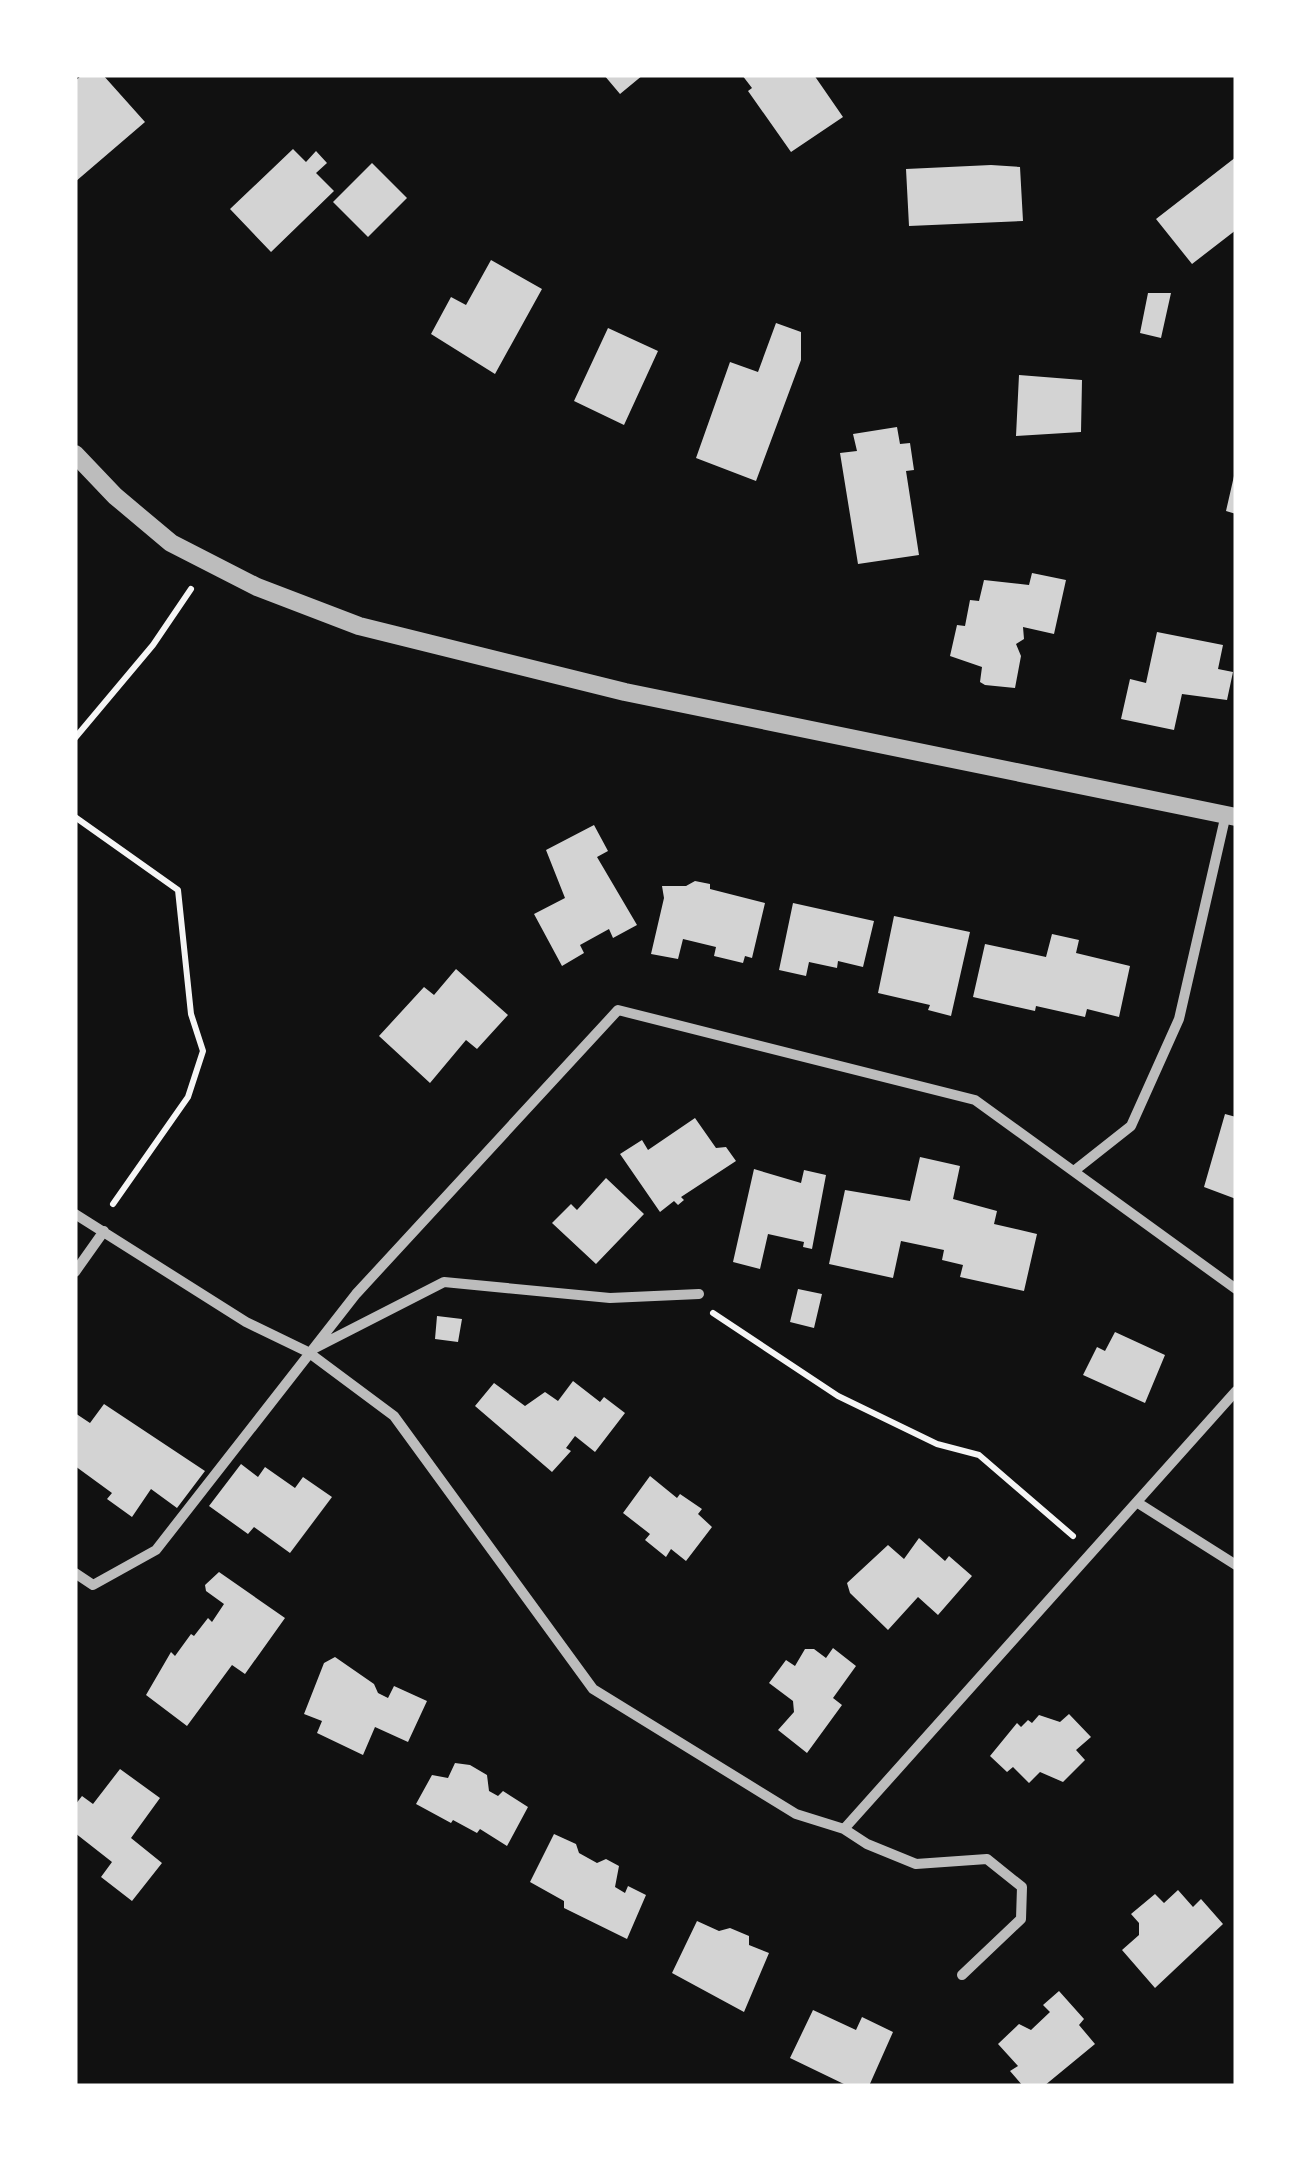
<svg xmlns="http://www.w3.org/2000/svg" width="1311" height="2161" font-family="'Nunito Sans',sans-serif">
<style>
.building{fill:#d3d3d3}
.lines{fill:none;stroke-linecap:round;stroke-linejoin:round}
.path{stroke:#f5f5f5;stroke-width:6}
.minor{stroke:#bcbcbc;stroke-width:10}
.tertiary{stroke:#bcbcbc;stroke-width:18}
</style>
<rect width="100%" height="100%" fill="#111"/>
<!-- building -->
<path class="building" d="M 82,75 L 103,75 L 145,122 L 75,182 L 75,81 Z
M 604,75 L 643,75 L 620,94 Z
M 742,75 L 814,75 L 843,117 L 791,152 L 748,91 L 752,88 Z
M 293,149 L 306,162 L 316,151 L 327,163 L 316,173 L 334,191 L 271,252 L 230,209 Z
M 1236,157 L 1236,230 L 1192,264 L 1156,219 Z
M 372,163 L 407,198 L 368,237 L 333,202 Z
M 991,165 L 1020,167 L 1023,221 L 909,226 L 906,169 Z
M 491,260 L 542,289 L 495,374 L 431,334 L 451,297 L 466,305 Z
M 1148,293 L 1171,293 L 1161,338 L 1140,333 Z
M 776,323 L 801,332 L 801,360 L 756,481 L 696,458 L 730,362 L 758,372 Z
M 608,328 L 658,351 L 624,425 L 574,401 Z
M 1019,375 L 1082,380 L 1081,432 L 1016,436 Z
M 897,427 L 900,444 L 910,443 L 914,470 L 906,471 L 919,555 L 858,564 L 840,453 L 857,451 L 853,434 Z
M 1234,476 L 1236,476 L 1236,514 L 1226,511 Z
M 1032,573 L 1066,580 L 1054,634 L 1023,627 L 1024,639 L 1016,644 L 1021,656 L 1015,688 L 985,685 L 980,682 L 982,667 L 950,656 L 957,625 L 965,626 L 970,600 L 979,601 L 984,580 L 1029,585 Z
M 1157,632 L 1223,645 L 1218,669 L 1233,672 L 1227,700 L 1182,694 L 1174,730 L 1121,719 L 1130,679 L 1146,683 Z
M 594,825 L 608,851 L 597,857 L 637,925 L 613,938 L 609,929 L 580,945 L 584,953 L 562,966 L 534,914 L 565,898 L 546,850 Z
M 695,881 L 710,884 L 710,889 L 765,903 L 752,958 L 745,956 L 743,963 L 714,956 L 716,947 L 683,939 L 678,959 L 651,954 L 664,898 L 662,886 L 686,886 Z
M 793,903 L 874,921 L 863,967 L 838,961 L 837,968 L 809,962 L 806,976 L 779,970 Z
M 894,916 L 970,932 L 951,1016 L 928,1010 L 930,1005 L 878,993 Z
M 1052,934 L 1079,940 L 1076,953 L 1130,966 L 1119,1017 L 1087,1009 L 1085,1017 L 1036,1006 L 1035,1011 L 973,997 L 985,944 L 1046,957 Z
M 456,969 L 508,1015 L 477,1049 L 466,1040 L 430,1083 L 379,1036 L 424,987 L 434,995 Z
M 1225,1114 L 1236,1117 L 1236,1199 L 1204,1187 Z
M 695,1118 L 716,1148 L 726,1147 L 736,1161 L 681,1197 L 684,1200 L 678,1205 L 674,1201 L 660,1212 L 620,1154 L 642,1140 L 648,1150 Z
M 920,1157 L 960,1166 L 953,1199 L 997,1211 L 994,1224 L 1037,1234 L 1024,1291 L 960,1277 L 963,1265 L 942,1260 L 944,1250 L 901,1241 L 893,1278 L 829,1264 L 845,1190 L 910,1201 Z
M 754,1169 L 801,1183 L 804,1170 L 826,1175 L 812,1249 L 803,1247 L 804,1242 L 768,1234 L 760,1269 L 733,1262 Z
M 606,1178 L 644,1214 L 596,1264 L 552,1223 L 571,1204 L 577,1210 Z
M 798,1289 L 822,1294 L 814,1328 L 790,1322 Z
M 437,1316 L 462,1319 L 458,1342 L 435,1339 Z
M 1115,1332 L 1165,1355 L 1145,1403 L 1083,1375 L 1097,1347 L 1105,1351 Z
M 573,1381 L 600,1402 L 604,1397 L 625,1413 L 595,1452 L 575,1436 L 566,1448 L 571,1451 L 552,1472 L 475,1406 L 494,1383 L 525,1406 L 545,1392 L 558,1401 Z
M 104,1404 L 205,1471 L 177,1508 L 151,1489 L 132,1517 L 107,1499 L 112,1493 L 75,1466 L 75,1413 L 90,1423 Z
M 241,1464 L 258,1477 L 265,1467 L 295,1488 L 303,1477 L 332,1497 L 290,1553 L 254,1527 L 248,1534 L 209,1506 Z
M 650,1476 L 677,1498 L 680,1494 L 702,1509 L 698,1514 L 712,1527 L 686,1561 L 671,1549 L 666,1557 L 645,1540 L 650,1534 L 623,1513 Z
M 919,1538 L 945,1561 L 949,1556 L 972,1576 L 938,1615 L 918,1597 L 888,1630 L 850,1593 L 847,1583 L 888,1545 L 904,1559 Z
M 219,1572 L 285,1618 L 245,1674 L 232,1665 L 187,1726 L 146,1695 L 171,1652 L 175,1656 L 191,1634 L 194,1636 L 208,1618 L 212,1622 L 224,1604 L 206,1591 L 205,1585 Z
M 833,1648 L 856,1666 L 833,1698 L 842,1705 L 807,1753 L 778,1730 L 794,1712 L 793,1701 L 769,1683 L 786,1660 L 795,1666 L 805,1649 L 814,1649 L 826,1658 Z
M 335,1657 L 374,1684 L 378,1693 L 388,1698 L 394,1686 L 427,1701 L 408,1742 L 375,1727 L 363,1755 L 317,1733 L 322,1721 L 304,1714 L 324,1663 Z
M 1069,1714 L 1091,1737 L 1076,1750 L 1085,1760 L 1063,1782 L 1040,1772 L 1029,1783 L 1013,1767 L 1007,1772 L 990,1756 L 1017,1723 L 1021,1727 L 1028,1720 L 1032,1723 L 1039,1715 L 1060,1722 Z
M 455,1763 L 470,1765 L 487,1775 L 489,1791 L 498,1796 L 503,1791 L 528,1807 L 507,1846 L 480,1829 L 477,1833 L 453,1820 L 451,1823 L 416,1804 L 432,1775 L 448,1778 Z
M 120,1769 L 160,1798 L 131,1838 L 162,1863 L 132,1901 L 101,1877 L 112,1862 L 75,1833 L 75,1805 L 82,1796 L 93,1804 Z
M 554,1834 L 576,1844 L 579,1853 L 597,1863 L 606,1859 L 619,1866 L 615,1887 L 625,1893 L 628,1886 L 646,1895 L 627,1939 L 564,1908 L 564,1901 L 530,1882 Z
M 1178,1890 L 1193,1907 L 1201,1899 L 1223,1924 L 1155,1988 L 1122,1950 L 1139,1935 L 1139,1923 L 1131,1914 L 1155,1894 L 1164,1903 Z
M 697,1921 L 719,1931 L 730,1928 L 749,1936 L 749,1945 L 769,1953 L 744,2012 L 672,1973 Z
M 1059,1991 L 1084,2019 L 1079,2025 L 1095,2044 L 1044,2086 L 1023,2086 L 1010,2071 L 1018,2066 L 998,2044 L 1019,2024 L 1031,2030 L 1050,2012 L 1043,2005 Z
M 813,2010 L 856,2030 L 862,2017 L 893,2032 L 869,2086 L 848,2086 L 790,2058 Z"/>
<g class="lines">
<!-- path -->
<path class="path" d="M 75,738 L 153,645 L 191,589
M 75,817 L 178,890 L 191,1014 L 203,1051 L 188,1097 L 113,1204
M 713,1313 L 838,1396 L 937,1444 L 979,1455 L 1073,1536"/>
<!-- minor -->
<path class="minor" d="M 1074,1171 L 1131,1126 L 1179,1019 L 1226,814
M 75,1214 L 246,1322 L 308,1352 L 394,1416 L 593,1689 L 796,1814 L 844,1829 L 867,1844 L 916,1864 L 987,1859 L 1022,1887 L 1021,1919 L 962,1975
M 75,1272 L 104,1231
M 313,1349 L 444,1282 L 610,1298 L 699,1294
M 1138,1503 L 1236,1565
M 75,1573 L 93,1585 L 156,1550 L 356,1294 L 618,1010 L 975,1100 L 1236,1289
M 844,1829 L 1236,1391"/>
<!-- tertiary -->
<path class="tertiary" d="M 75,454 L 115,496 L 171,543 L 257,587 L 359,626 L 625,692 L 1236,817"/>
</g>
<!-- border -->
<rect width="1311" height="2161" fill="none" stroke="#ffffff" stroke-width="155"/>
</svg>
